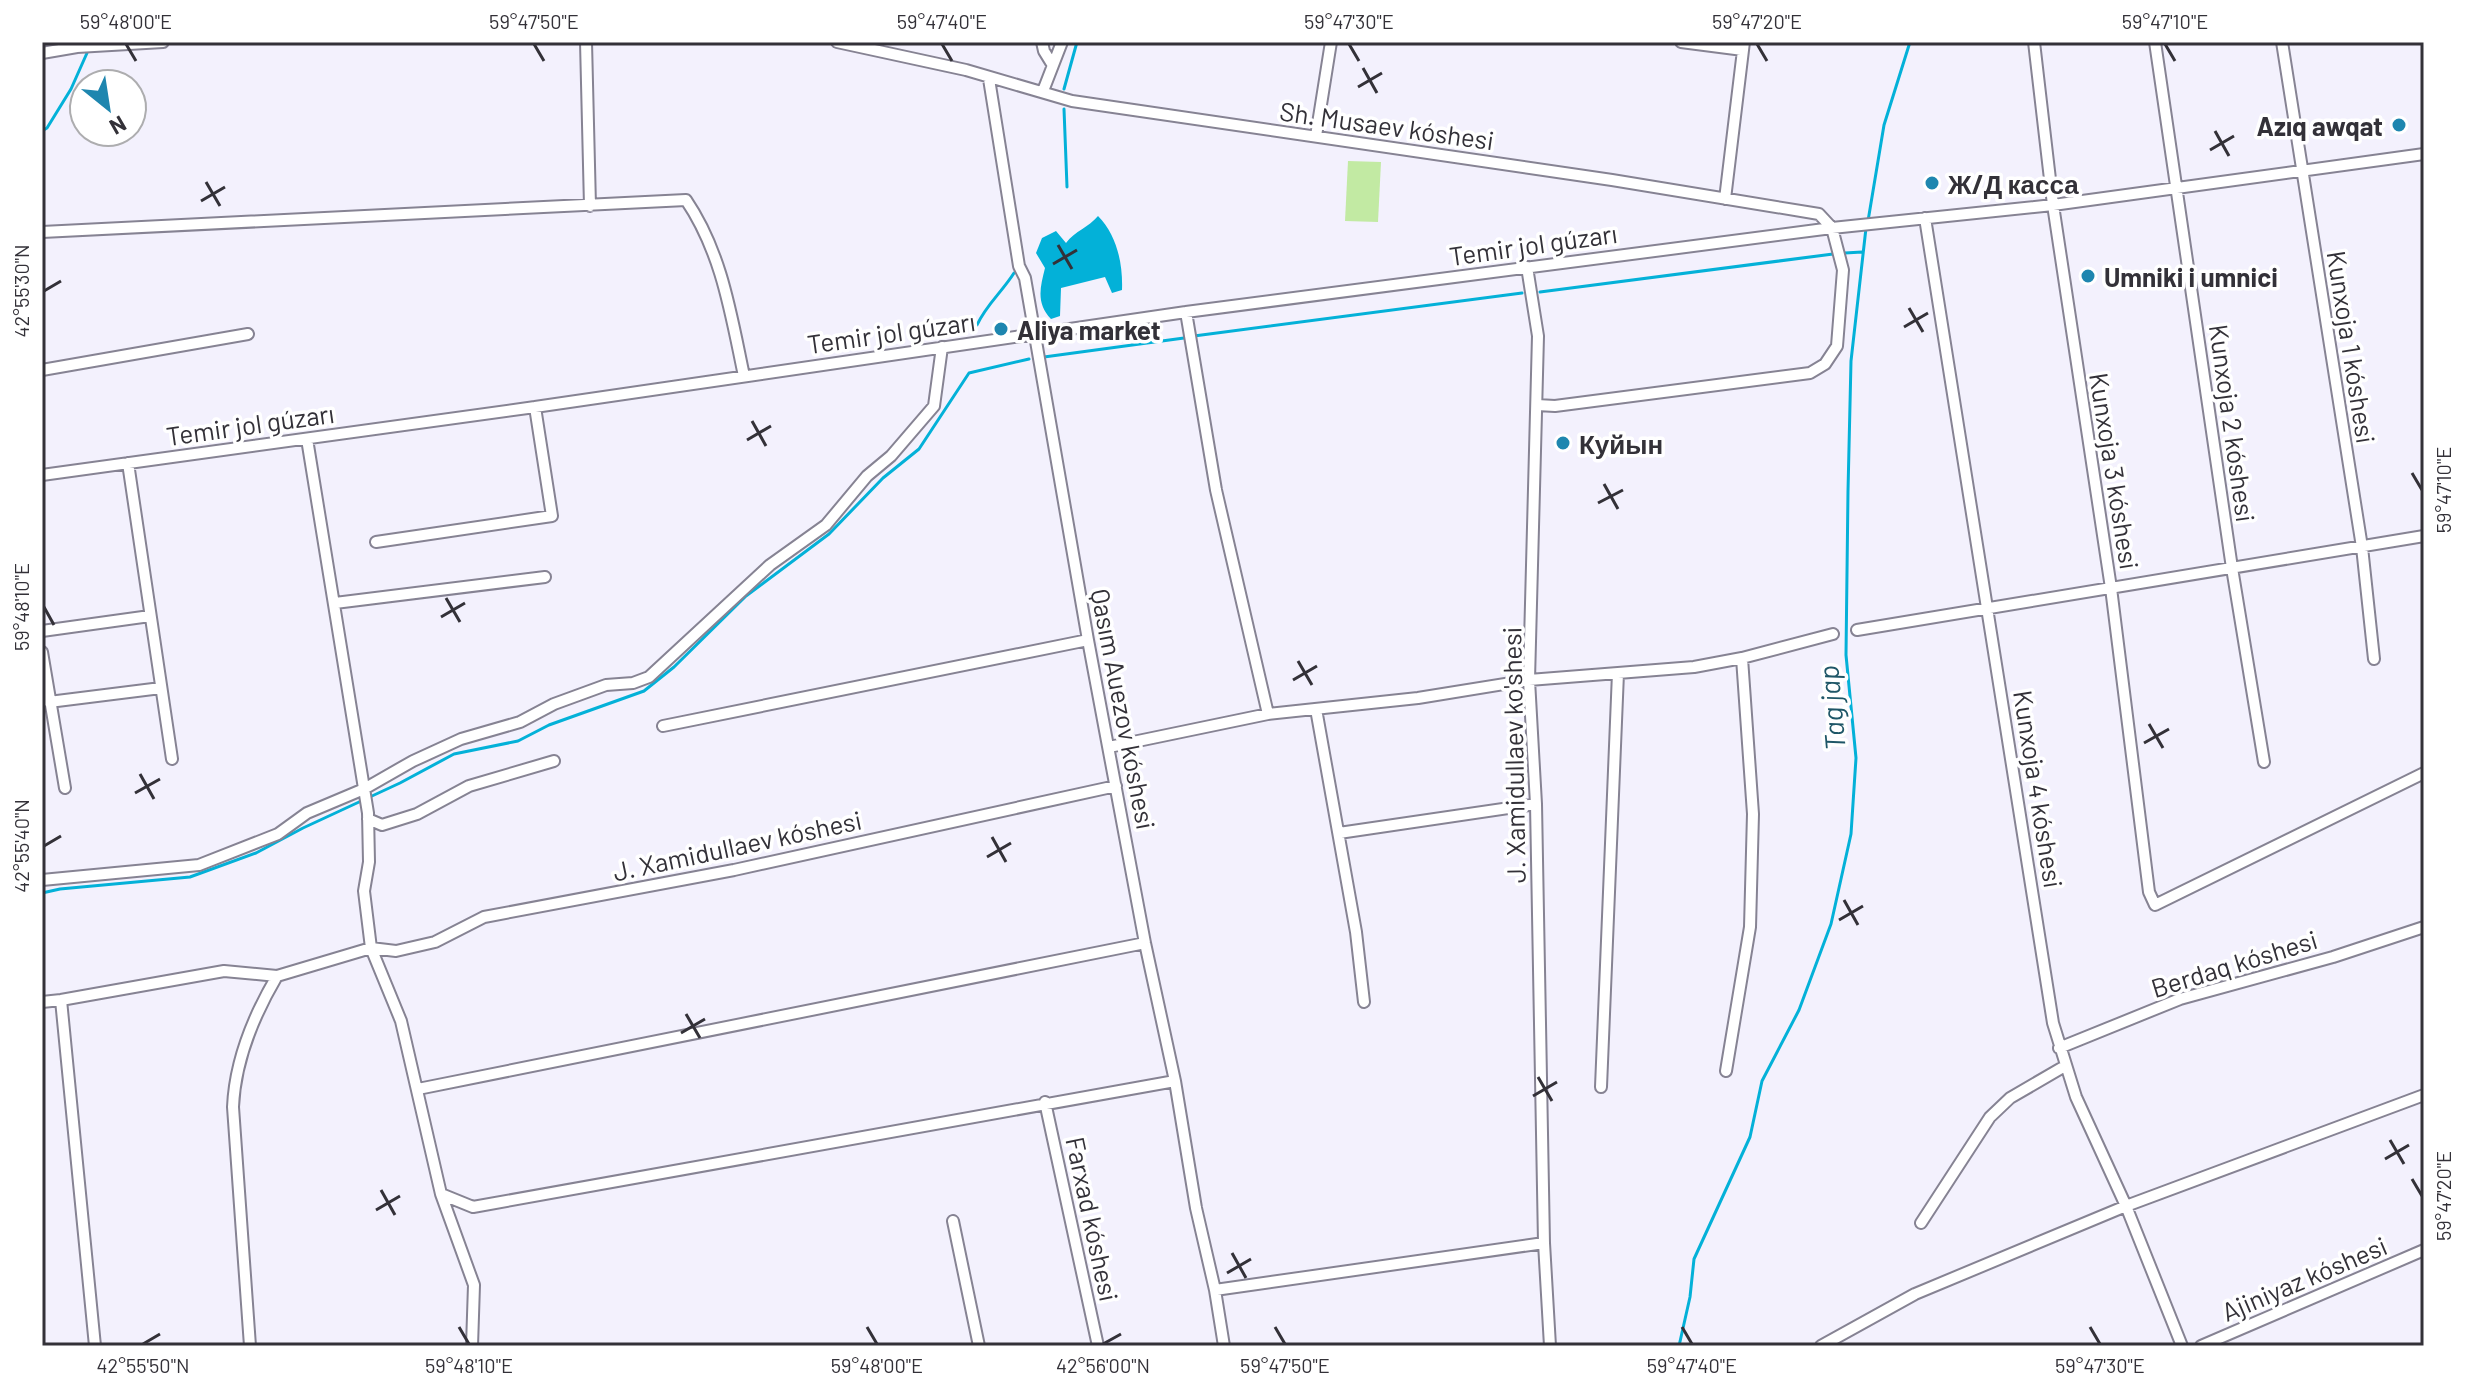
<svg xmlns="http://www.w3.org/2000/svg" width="2466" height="1388" font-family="Barlow,sans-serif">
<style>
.green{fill:#c2eaa3}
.water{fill:#03b1d8}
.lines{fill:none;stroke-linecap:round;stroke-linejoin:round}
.stream{stroke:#03b1d8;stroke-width:3}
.minor-casing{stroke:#868393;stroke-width:14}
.minor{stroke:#fff;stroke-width:10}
.ticks{fill:none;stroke:#333138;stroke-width:3}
.poi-dot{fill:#1e86af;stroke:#fff;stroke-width:3}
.labels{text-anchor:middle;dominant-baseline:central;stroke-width:7;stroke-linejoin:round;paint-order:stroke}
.street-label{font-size:26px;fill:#333138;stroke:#fff}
.poi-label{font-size:26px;font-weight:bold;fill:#333138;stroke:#fff;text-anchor:start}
.water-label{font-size:28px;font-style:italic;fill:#1e5667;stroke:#fff}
.neatline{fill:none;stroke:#333138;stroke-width:3}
.ticks-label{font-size:20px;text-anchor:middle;fill:#333138}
</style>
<rect width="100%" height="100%" fill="#f3f1fd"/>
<!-- green -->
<path class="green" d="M 1348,161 L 1381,162 L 1378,222 L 1345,221 Z"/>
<!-- water -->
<path class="water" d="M 1098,216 C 1117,235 1123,264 1122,290 L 1112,293 L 1105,277 L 1061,288 L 1060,316 L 1051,319 C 1036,303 1040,288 1045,268 L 1036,253 L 1042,238 L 1056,231 L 1066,243 C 1075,231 1089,227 1098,216 Z"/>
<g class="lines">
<!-- stream -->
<path class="stream" d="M 1064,89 L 1077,42
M 1064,109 L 1067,187
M 42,131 L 47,128 L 71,89 L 87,53
M 1868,221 L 1884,125 L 1910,42
M 1845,253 L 1862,252
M 1540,292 L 1833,254
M 977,325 C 986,305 1002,292 1014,273
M 1194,336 L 1522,293
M 1044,357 L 1184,338
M 42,893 L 60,889 L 190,877 L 256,853 L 303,828 L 400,783 L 454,754 L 518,741 L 549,725 L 644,691 L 674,667 L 746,596 L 829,534 L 883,478 L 919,449 L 969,373 L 1029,359
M 1679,1346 L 1690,1297 L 1694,1259 L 1750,1137 L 1762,1081 L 1799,1010 L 1831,924 L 1851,834 L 1856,758 L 1846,655 L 1848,491 L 1851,361 L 1866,228"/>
<defs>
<path id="minor" d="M 586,42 L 590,206
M 837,42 L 966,70 L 1072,101 L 1612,180 L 1819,214 L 1832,228 L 1843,270 L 1837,346 L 1825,364 L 1810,373 L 1555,406 L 1537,405
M 1042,42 L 1044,51 L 1052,64
M 1681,42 L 1743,50
M 2034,42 L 2053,205 L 2111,588 L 2149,892 L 2155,905 L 2424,773
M 2155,42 L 2232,568 L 2264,762
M 2282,42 L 2362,547 L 2374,659
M 42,53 L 77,47 L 163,42
M 989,79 L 1019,266 L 1025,278 L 1088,640 L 1145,943 L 1175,1081 L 1196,1208 L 1215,1290 L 1224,1346
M 1043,91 L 1062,42
M 1316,136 L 1331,42
M 1725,199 L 1744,42
M 1925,218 L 2053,1023 L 2076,1097 L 2126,1206 L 2182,1346
M 42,232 L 686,200 C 722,253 731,315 744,376
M 1527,267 L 1538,336 L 1529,680 L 1536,804 L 1544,1243 L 1550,1346
M 1186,312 L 1216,490 L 1268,714
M 42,370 L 248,334
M 307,439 L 368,813 L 369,862 L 364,891 L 371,948 L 401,1021 L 441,1194 L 474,1285 L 472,1346
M 128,463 L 172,759
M 42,475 L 535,407 L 1186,312 L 1832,228 L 2053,205 L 2424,154
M 376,542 L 552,516 L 535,407
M 335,603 L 545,577
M 1857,630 L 2424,536
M 42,631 L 150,616
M 42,652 L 65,788
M 49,702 L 161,688
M 1316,709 L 1356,932 L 1364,1002
M 663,726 L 1088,640
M 1109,747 L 1268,714 L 1418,698 L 1529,680 L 1694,667 L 1742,658 L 1833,634
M 368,819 L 382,825 L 417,814 L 469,786 L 554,761
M 1339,833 L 1536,804
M 42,880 L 199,865 L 278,834 L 307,813 L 364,789 L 413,761 L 461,739 L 520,722 L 554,704 L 606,685 L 633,683 L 649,677 L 770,565 L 826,525 L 867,476 L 891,456 L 934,406 L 942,347
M 61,1000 L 95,1346
M 42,1002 L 61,1000 L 224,971 L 277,976
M 2059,1048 L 2180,999 L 2333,957 L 2424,927
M 1726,1071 L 1750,927 L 1753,814 L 1742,658
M 1601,1087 L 1618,673
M 418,1089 L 1145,943
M 1045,1102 L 1098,1346
M 441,1194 L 473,1207 L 1175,1081
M 953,1221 L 979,1346
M 1921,1223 L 1990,1117 L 2010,1098 L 2065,1066
M 1215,1290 L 1544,1243
M 250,1346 L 233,1107 C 235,1061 254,1015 277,976 L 371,948 L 396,951 L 435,942 L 484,917 L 734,870 L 1116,786
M 1821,1346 L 1915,1294 L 2126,1206 L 2424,1095
M 2201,1346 L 2424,1250"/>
</defs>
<!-- minor casing -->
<use href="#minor" class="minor-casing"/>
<!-- minor -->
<use href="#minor" class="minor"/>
</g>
<!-- ticks -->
<path class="ticks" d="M 126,44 L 136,61M 534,44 L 544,61M 942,44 L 952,61M 1349,44 L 1359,61M 1757,44 L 1767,61M 2165,44 L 2175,61M 1363,68 L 1377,93M 1358,87 L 1382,73M 2215,131 L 2229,156M 2210,150 L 2234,136M 206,182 L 220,206M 201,201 L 225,187M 1058,245 L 1072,269M 1053,264 L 1077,250M 44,291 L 61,281M 1909,308 L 1923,332M 1904,327 L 1928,313M 752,421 L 766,446M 747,440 L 771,426M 2412,473 L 2422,490M 1604,484 L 1618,509M 1598,503 L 1623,490M 446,598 L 460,622M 44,607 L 54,625M 441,617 L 465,603M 1298,661 L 1312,685M 1293,680 L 1317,666M 2149,724 L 2163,748M 2144,743 L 2169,729M 140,774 L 154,799M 135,793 L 160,779M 992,837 L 1006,862M 44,846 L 61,836M 987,857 L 1011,843M 1844,900 L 1858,925M 1839,920 L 1863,906M 686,1014 L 700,1038M 681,1033 L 705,1019M 1538,1077 L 1552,1101M 1533,1096 L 1557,1082M 2390,1140 L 2404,1164M 2385,1159 L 2409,1145M 2412,1179 L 2422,1196M 381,1190 L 395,1215M 376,1210 L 400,1196M 1232,1253 L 1246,1278M 1227,1273 L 1251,1259M 459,1327 L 469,1344M 867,1327 L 877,1344M 1275,1327 L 1285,1344M 1682,1327 L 1692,1344M 2090,1327 L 2100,1344M 143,1344 L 160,1334M 1103,1344 L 1121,1334"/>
<!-- markers -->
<g class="poi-dot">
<circle cx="2399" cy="125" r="8"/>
<circle cx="1932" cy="183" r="8"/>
<circle cx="2088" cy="276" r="8"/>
<circle cx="1001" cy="329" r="8"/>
<circle cx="1563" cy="443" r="8"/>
</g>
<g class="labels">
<!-- street labels -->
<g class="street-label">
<text transform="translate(1387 125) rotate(8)">Sh. Musaev kóshesi</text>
<text transform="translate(1533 244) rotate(-8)">Temir jol gúzarı</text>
<text transform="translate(891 332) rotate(-8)">Temir jol gúzarı</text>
<text transform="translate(2352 347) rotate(81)">Kunxoja 1 kóshesi</text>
<text transform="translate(2233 423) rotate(82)">Kunxoja 2 kóshesi</text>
<text transform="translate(250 424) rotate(-8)">Temir jol gúzarı</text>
<text transform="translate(2115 471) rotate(81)">Kunxoja 3 kóshesi</text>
<text transform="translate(1124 709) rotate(79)">Qasım Auezov kóshesi</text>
<text transform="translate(1513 755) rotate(-91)">J. Xamidullaev ko'shesi</text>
<text transform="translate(2039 789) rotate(81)">Kunxoja 4 kóshesi</text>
<text transform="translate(737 845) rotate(-12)">J. Xamidullaev kóshesi</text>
<text transform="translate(2234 963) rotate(-17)">Berdaq kóshesi</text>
<text transform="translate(1093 1219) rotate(78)">Farxad kóshesi</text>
<text transform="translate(2304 1278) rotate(-23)">Ajiniyaz kóshesi</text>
</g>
<!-- poi labels -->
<g class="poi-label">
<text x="2383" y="125" text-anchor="end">Azıq awqat</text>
<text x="1948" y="183">Ж/Д касса</text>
<text x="2104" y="276">Umniki i umnici</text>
<text x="1017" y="329">Aliya market</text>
<text x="1579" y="443">Куйын</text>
</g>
<!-- water labels -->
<g class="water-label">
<text transform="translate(1831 708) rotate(-95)">Tag jap</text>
</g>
</g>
<!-- border -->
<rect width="2466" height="1388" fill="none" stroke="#ffffff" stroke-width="88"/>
<!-- north arrow -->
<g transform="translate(108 108) rotate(150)"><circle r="38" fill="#ffffff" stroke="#adadaf" stroke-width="2"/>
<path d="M0-6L14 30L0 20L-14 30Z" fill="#1e86af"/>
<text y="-12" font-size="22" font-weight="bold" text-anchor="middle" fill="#333138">N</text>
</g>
<rect x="44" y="44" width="2378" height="1300" class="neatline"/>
<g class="ticks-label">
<text x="126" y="29">59°48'00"E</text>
<text x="534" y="29">59°47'50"E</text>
<text x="942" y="29">59°47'40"E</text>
<text x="1349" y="29">59°47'30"E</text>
<text x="1757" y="29">59°47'20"E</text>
<text x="2165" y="29">59°47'10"E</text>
<text transform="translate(22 291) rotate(-90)" y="7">42°55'30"N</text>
<text transform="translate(2444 490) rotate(-90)" y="7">59°47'10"E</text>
<text transform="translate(22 607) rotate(-90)" y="7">59°48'10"E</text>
<text transform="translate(22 846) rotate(-90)" y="7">42°55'40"N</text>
<text transform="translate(2444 1196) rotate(-90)" y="7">59°47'20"E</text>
<text x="143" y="1373">42°55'50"N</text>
<text x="469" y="1373">59°48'10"E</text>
<text x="877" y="1373">59°48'00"E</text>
<text x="1103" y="1373">42°56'00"N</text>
<text x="1285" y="1373">59°47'50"E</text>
<text x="1692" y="1373">59°47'40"E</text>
<text x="2100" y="1373">59°47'30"E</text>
</g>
</svg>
